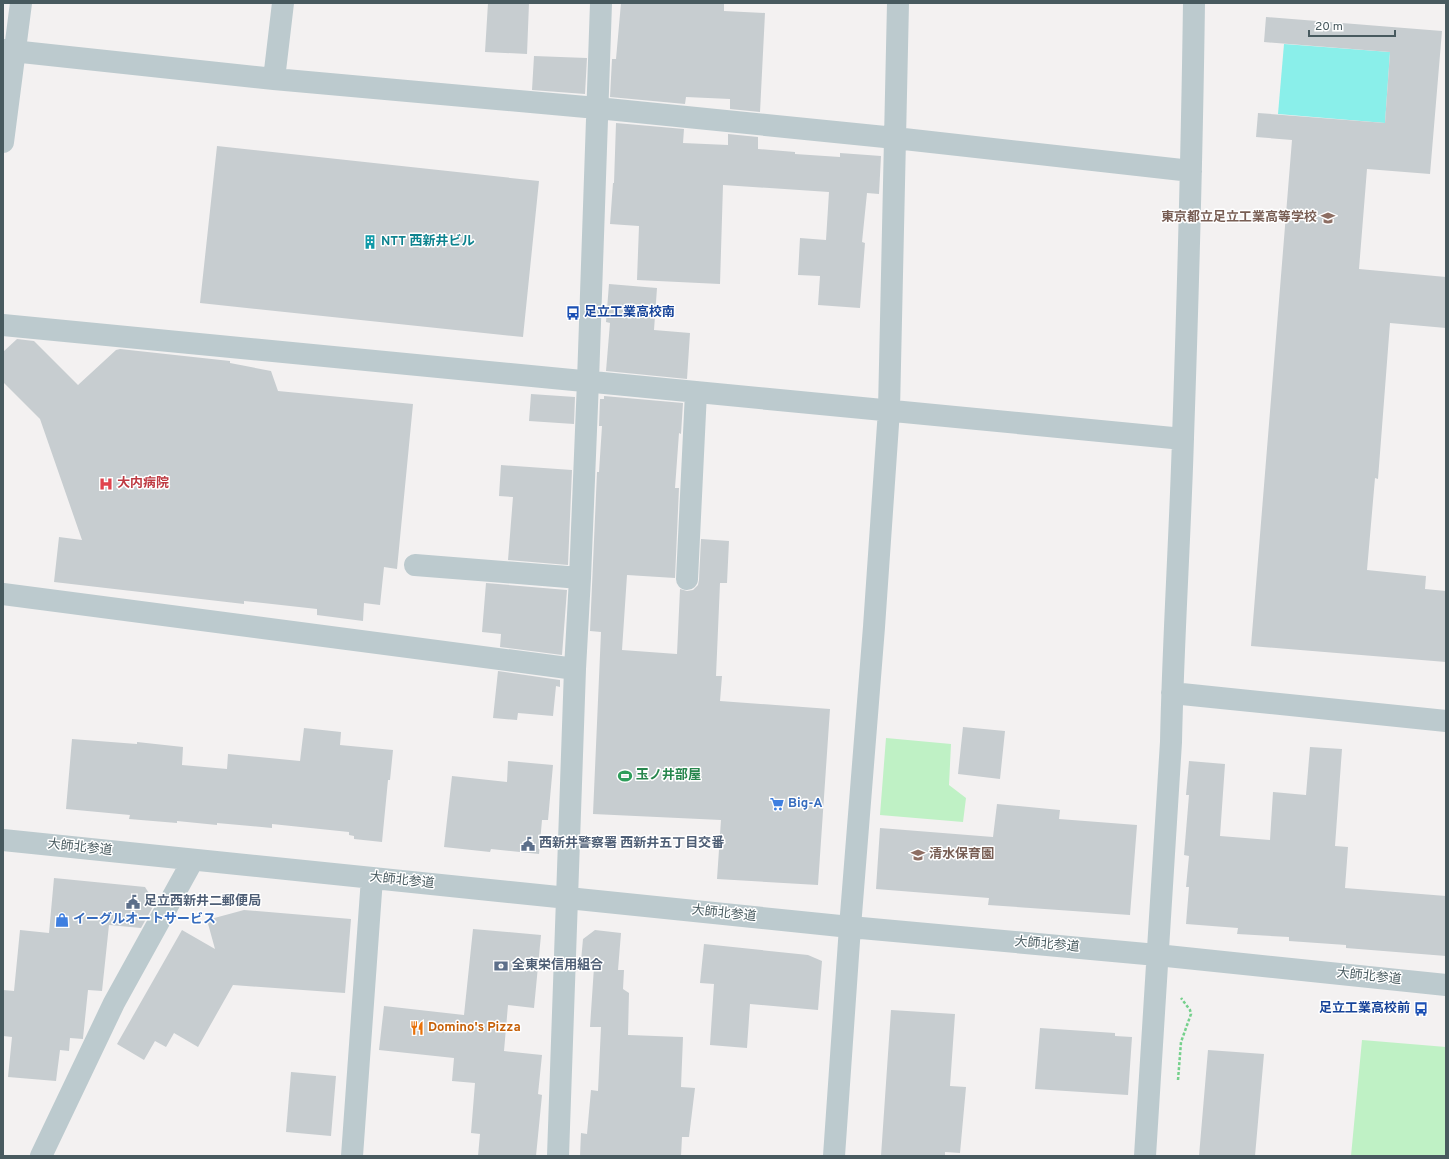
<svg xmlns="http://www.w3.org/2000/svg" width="1449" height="1159" font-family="Overpass,'Noto Sans JP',sans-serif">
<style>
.green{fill:#bff1c5}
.water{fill:#8aefea}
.building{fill:#c7cdd0}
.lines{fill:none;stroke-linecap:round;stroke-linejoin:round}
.path{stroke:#75d08c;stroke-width:2.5;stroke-dasharray:3 2;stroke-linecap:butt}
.minor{stroke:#bccace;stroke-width:22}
.labels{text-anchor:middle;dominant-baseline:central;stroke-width:3;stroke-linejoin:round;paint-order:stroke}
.education-label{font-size:13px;font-weight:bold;fill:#785e54;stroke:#fff;text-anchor:end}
.culture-label{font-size:13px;font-weight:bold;fill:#0d838f;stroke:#fff;text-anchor:start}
.transit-label{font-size:13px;font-weight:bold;fill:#164399;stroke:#fff;text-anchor:start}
.health-label{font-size:13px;font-weight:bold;fill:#be3a42;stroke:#fff;text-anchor:start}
.leisure-label{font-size:13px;font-weight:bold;fill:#27864d;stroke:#fff;text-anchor:start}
.shop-label{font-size:13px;font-weight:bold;fill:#366cbe;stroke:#fff;text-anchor:start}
.service-label{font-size:13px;font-weight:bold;fill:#4e5e75;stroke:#fff;text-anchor:start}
.street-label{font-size:13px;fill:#485a5f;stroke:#fff}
.food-label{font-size:13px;font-weight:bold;fill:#c56008;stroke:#fff;text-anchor:start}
</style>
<rect width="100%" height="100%" fill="#f3f1f1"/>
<!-- green -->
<path class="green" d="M 886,738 L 951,744 L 949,785 L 966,798 L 963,822 L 880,815 Z
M 1362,1040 L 1446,1047 L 1446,1156 L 1351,1156 Z"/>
<!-- water -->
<path class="water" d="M 1284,44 L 1390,52 L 1385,123 L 1278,114 Z"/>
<!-- building -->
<path class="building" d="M 488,3 L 529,3 L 527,54 L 485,52 Z
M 621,3 L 724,4 L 724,11 L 765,13 L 760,112 L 730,109 L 730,99 L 686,97 L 685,104 L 610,97 L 612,59 L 616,59 Z
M 1266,17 L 1442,31 L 1430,174 L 1367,169 L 1359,269 L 1446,277 L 1446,328 L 1390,323 L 1378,479 L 1375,478 L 1367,570 L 1426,576 L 1425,589 L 1446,591 L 1446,662 L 1251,646 L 1292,140 L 1256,137 L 1258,113 L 1385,123 L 1390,52 L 1264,42 Z
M 534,56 L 587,58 L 585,94 L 532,90 Z
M 616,123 L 684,129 L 683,143 L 728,145 L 728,134 L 758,137 L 758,149 L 795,152 L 795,154 L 840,157 L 840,153 L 881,156 L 879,194 L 867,193 L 862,242 L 865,243 L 860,308 L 818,305 L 820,276 L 798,275 L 800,238 L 826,240 L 829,192 L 723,185 L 720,284 L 637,280 L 639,226 L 610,224 L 613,183 L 614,183 Z
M 217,146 L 539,181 L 523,337 L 200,303 Z
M 609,284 L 657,288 L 654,330 L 690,333 L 687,379 L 606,371 L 610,323 L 606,322 Z
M 17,339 L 34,341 L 78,385 L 116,350 L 120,349 L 230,361 L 230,363 L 271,371 L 278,391 L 413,404 L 397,569 L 384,567 L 380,605 L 364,603 L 363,621 L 317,615 L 317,609 L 244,601 L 244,604 L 54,582 L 59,537 L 82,540 L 40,419 L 3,382 L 3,352 Z
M 531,394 L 575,397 L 574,424 L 529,421 Z
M 604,396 L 683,403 L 681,434 L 679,433 L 675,488 L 679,488 L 675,578 L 627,575 L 622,650 L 677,654 L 680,589 L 687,591 L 693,590 L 698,585 L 699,580 L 701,539 L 729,541 L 727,583 L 720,583 L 716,676 L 722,676 L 720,701 L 830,709 L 818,885 L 717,879 L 721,820 L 593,814 L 601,632 L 590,631 L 597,472 L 599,472 L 602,426 L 599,426 L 600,399 L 604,399 Z
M 501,465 L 572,470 L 568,565 L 508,560 L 513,497 L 499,496 Z
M 486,583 L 567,590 L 562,655 L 500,647 L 501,634 L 482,632 Z
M 498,671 L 560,680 L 560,687 L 556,686 L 553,716 L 518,713 L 517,720 L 493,718 Z
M 963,727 L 1005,731 L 1000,779 L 958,774 Z
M 304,728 L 341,732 L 340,745 L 393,750 L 390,780 L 388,780 L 382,842 L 354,839 L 354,836 L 349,835 L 349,832 L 272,824 L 272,828 L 217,823 L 217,825 L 177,821 L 177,823 L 129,819 L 130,815 L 66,809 L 72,739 L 137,744 L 137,742 L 183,747 L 182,765 L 227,769 L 228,754 L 300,761 Z
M 1310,747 L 1342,749 L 1335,846 L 1348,847 L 1345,888 L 1446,896 L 1446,956 L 1346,948 L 1346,945 L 1289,941 L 1289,937 L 1237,934 L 1238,928 L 1186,924 L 1189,887 L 1186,887 L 1189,856 L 1184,855 L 1189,795 L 1186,795 L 1189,761 L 1225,764 L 1220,836 L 1270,840 L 1273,792 L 1306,795 Z
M 508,761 L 553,765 L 548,820 L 542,820 L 539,854 L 491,849 L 490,852 L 444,847 L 452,776 L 507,782 Z
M 997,804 L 1060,810 L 1059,819 L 1137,825 L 1130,915 L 988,905 L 989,898 L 876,889 L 880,828 L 993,837 Z
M 54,878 L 145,887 L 155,903 L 141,928 L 109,925 L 102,991 L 88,990 L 83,1038 L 83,1039 L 70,1038 L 69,1051 L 60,1050 L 56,1081 L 8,1077 L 12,1037 L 3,1036 L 3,990 L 14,991 L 20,930 L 49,933 Z
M 244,910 L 351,919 L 345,993 L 233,985 L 198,1047 L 174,1033 L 166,1047 L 155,1041 L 144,1060 L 117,1044 L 182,930 L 215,949 L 207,920 Z
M 473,929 L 541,935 L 534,1008 L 508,1005 L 504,1051 L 542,1055 L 538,1094 L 542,1095 L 536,1156 L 478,1156 L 480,1134 L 471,1133 L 475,1083 L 452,1081 L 454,1058 L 379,1050 L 384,1006 L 464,1015 Z
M 595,930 L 621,933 L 618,970 L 624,970 L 623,989 L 629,993 L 628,1035 L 683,1037 L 681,1087 L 695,1088 L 689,1137 L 682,1137 L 681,1156 L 580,1156 L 581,1133 L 587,1134 L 591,1090 L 598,1091 L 601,1027 L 590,1027 L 594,967 L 585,966 L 585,961 L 581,961 L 583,939 Z
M 704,944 L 808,955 L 822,961 L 818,1010 L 750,1004 L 747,1048 L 710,1045 L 714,984 L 700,983 Z
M 891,1010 L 955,1014 L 950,1086 L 966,1087 L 960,1153 L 945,1152 L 945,1156 L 881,1156 Z
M 1040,1028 L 1115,1033 L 1115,1036 L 1132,1037 L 1128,1095 L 1035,1089 Z
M 1208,1050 L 1264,1054 L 1255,1156 L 1199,1156 Z
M 291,1072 L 336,1076 L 331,1136 L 286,1132 Z"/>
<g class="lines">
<!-- path -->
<path class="path" d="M 1178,1080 L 1181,1042 L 1191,1014 L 1190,1010 L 1181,998"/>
<!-- minor -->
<path class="minor" d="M 3,50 L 274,79 L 597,108 L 895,138 L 1191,171
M 274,79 L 283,3
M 3,142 L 21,3
M 3,325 L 1183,439
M 415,565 L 580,578
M 687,579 L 696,392
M 3,594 L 575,669
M 1172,693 L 1446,721
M 3,840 L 850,927 L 1157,955 L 1446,985
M 41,1156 L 114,1003 L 193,860
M 352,1156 L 372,878
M 558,1156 L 575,669 L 580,578 L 588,381 L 601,3
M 834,1156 L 850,927 L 874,627 L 889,410 L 898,3
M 1145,1156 L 1171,742 C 1173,641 1180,539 1183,438 C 1188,293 1192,148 1194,3"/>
</g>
<!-- icons -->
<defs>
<symbol id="school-bare" viewBox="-9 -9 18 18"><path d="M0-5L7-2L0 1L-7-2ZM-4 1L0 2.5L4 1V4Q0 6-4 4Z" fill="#8d6e63" stroke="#fff" stroke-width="2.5" paint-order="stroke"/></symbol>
<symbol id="building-bare" viewBox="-9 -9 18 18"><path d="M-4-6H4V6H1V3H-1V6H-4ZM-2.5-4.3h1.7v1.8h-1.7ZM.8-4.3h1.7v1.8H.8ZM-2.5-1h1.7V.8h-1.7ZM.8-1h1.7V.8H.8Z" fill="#0f9aa8" stroke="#fff" stroke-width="2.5" paint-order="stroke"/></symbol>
<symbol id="bus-bare" viewBox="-9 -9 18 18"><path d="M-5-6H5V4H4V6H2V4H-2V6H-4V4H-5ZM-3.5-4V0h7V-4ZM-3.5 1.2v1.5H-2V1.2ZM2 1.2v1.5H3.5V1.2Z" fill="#1a4fb4" stroke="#fff" stroke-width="2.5" paint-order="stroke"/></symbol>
<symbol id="hospital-bare" viewBox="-9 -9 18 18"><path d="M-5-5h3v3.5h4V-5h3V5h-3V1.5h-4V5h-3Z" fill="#e0444e" stroke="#fff" stroke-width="2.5" paint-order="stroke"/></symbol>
<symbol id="stadium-bare" viewBox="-9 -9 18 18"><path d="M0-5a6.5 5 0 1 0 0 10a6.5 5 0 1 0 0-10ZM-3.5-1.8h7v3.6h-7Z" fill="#2e9e5b" stroke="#fff" stroke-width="2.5" paint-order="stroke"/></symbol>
<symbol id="supermarket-bare" viewBox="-9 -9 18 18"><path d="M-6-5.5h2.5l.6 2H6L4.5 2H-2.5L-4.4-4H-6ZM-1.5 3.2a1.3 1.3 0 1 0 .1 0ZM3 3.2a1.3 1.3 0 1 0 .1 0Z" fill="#3f7fe0" stroke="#fff" stroke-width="2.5" paint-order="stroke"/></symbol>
<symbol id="civic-bare" viewBox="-9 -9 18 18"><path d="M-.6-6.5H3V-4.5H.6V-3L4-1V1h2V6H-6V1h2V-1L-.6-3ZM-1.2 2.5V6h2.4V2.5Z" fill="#5c6f8a" stroke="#fff" stroke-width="2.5" paint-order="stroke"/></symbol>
<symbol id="shop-bare" viewBox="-9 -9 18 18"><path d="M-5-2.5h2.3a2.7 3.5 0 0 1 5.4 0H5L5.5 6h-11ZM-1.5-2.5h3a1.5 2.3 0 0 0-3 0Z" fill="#3f7fe0" stroke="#fff" stroke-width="2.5" paint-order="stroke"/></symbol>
<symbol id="bank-bare" viewBox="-9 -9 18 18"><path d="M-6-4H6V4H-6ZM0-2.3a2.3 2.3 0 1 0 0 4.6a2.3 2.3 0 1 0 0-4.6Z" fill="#5c6f8a" stroke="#fff" stroke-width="2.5" paint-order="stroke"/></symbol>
<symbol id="restaurant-bare" viewBox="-9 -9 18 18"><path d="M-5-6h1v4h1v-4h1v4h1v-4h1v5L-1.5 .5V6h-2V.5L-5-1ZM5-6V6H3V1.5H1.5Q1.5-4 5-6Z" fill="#e8710a" stroke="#fff" stroke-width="2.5" paint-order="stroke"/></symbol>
</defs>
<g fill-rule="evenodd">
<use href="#school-bare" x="1318" y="208" width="20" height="20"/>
<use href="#building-bare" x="360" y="232" width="20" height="20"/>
<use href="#bus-bare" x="563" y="303" width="20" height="20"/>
<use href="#hospital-bare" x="96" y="474" width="20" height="20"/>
<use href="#stadium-bare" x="615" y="766" width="20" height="20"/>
<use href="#supermarket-bare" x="767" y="794" width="20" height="20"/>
<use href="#civic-bare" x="518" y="834" width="20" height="20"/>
<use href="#school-bare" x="908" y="845" width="20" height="20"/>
<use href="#civic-bare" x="123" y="892" width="20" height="20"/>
<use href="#shop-bare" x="52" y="910" width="20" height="20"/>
<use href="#bank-bare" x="491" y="956" width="20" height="20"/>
<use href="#bus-bare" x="1411" y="999" width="20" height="20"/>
<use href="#restaurant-bare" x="407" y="1018" width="20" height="20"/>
</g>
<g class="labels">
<!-- education labels -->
<g class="education-label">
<text x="1317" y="218">東京都立足立工業高等学校</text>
<text x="929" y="855" text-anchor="start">清水保育園</text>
</g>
<!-- culture labels -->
<g class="culture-label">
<text x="381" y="242">NTT 西新井ビル</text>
</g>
<!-- transit labels -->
<g class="transit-label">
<text x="584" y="313">足立工業高校南</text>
<text x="1410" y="1009" text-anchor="end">足立工業高校前</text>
</g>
<!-- health labels -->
<g class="health-label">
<text x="117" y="484">大内病院</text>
</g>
<!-- leisure labels -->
<g class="leisure-label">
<text x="636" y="776">玉ノ井部屋</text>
</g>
<!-- shop labels -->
<g class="shop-label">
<text x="788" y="804">Big-A</text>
<text x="73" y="920">イーグルオートサービス</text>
</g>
<!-- service labels -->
<g class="service-label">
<text x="539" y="844">西新井警察署 西新井五丁目交番</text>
<text x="144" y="902">足立西新井二郵便局</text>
<text x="512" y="966">全東栄信用組合</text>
</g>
<!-- street labels -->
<g class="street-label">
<text transform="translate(80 848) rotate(6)">大師北参道</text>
<text transform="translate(402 881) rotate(6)">大師北参道</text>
<text transform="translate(724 914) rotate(6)">大師北参道</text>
<text transform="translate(1047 945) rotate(5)">大師北参道</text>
<text transform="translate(1369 977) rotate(6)">大師北参道</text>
</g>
<!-- food labels -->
<g class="food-label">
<text x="428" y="1028">Domino's Pizza</text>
</g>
</g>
<!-- border -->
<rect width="1449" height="1159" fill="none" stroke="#485a5f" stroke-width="8"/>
<!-- scale -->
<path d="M1309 30v6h86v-6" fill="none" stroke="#485a5f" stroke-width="2"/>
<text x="1315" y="30" font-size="12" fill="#485a5f" stroke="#ffffff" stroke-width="3" paint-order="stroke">20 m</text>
</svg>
